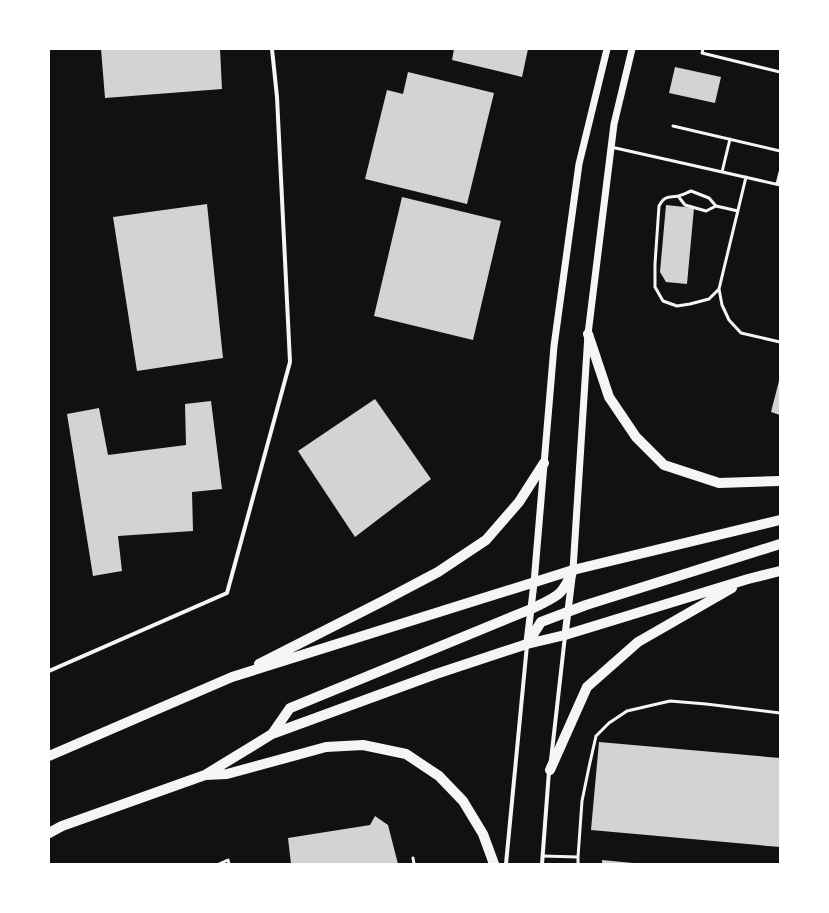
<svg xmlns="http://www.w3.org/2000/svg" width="829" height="913" font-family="'Zilla Slab',serif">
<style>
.building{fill:#d3d3d3}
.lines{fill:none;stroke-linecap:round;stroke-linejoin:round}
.service{stroke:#f5f5f5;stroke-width:3}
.minor{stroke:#f5f5f5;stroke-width:4}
.tertiary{stroke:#f5f5f5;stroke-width:7}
.primary{stroke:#f5f5f5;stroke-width:10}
</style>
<rect width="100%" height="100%" fill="#111"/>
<!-- building -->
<path class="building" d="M 101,49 L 220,49 L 222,89 L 105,98 Z
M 454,49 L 528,49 L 522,77 L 452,60 Z
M 675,67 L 721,77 L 715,103 L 669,93 Z
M 408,72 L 494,93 L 467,204 L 365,179 L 387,90 L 403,94 Z
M 402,197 L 501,221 L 473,340 L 374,316 Z
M 207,204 L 223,358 L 137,371 L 113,217 Z
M 666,205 L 694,208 L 687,284 L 666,282 L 660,272 Z
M 779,381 L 780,381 L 780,415 L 771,412 Z
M 375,399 L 431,479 L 355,537 L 298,451 Z
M 211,401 L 222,489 L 192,492 L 193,531 L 118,536 L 122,571 L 93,576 L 67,414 L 99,408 L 108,455 L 186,445 L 185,404 Z
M 599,742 L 780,758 L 780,847 L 591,830 Z
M 375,816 L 388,825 L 398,864 L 291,864 L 288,838 L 370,825 Z
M 602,860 L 633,863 L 633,864 L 602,864 Z"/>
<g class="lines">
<!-- service -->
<path class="service" d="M 703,49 L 702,53 L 780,72
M 673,126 L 780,151
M 611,147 L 780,185
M 722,172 L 730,139
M 746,177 L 719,289 L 722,305 L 729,320 L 741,333 L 780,342
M 777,184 L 780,172
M 678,196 L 685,205 L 706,211 L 716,206
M 719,289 L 709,299 L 690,304 L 677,306 L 663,301 L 655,287 L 655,264 L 659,206 C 665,195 668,198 678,196 C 682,195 686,193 691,191 L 709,198 L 716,206 L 738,211
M 543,856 L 578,857 L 578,864
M 578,857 L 582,801 L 589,767 L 596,736 L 609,723 L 627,711 L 670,701 L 706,704 L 780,713
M 413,858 L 414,864
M 219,864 L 228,860 L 229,864"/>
<!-- minor -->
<path class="minor" d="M 49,671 L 227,593 L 290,362 L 277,97 L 272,49
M 551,760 L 565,636
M 506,864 L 527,645
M 542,864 L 549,771"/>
<!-- tertiary -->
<path class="tertiary" d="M 565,635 L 573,570 L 588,334 L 614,124 L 632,49
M 527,642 L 534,583 L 554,346 L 579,164 L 607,49"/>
<!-- primary -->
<path class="primary" d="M 588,334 L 609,397 L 636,437 L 664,465 L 719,483 L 780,481
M 527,644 L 541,622 L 586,605 L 780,544
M 259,664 L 383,601 L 438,572 L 486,540 L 519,502 L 544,463
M 272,734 L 290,708 L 531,609 C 557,596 562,597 573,570
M 49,756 L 232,677 L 573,570 L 780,520
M 550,770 L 587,687 L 638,642 L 732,588
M 205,775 L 227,774 L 326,747 L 363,745 L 406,754 L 439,776 L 463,801 L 483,834 L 494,864
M 49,833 L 62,826 L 205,775 L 272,734 L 436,674 L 527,644 L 565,635 L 748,579 L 780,571"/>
</g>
<!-- border -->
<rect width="829" height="913" fill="none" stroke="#ffffff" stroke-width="100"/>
</svg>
